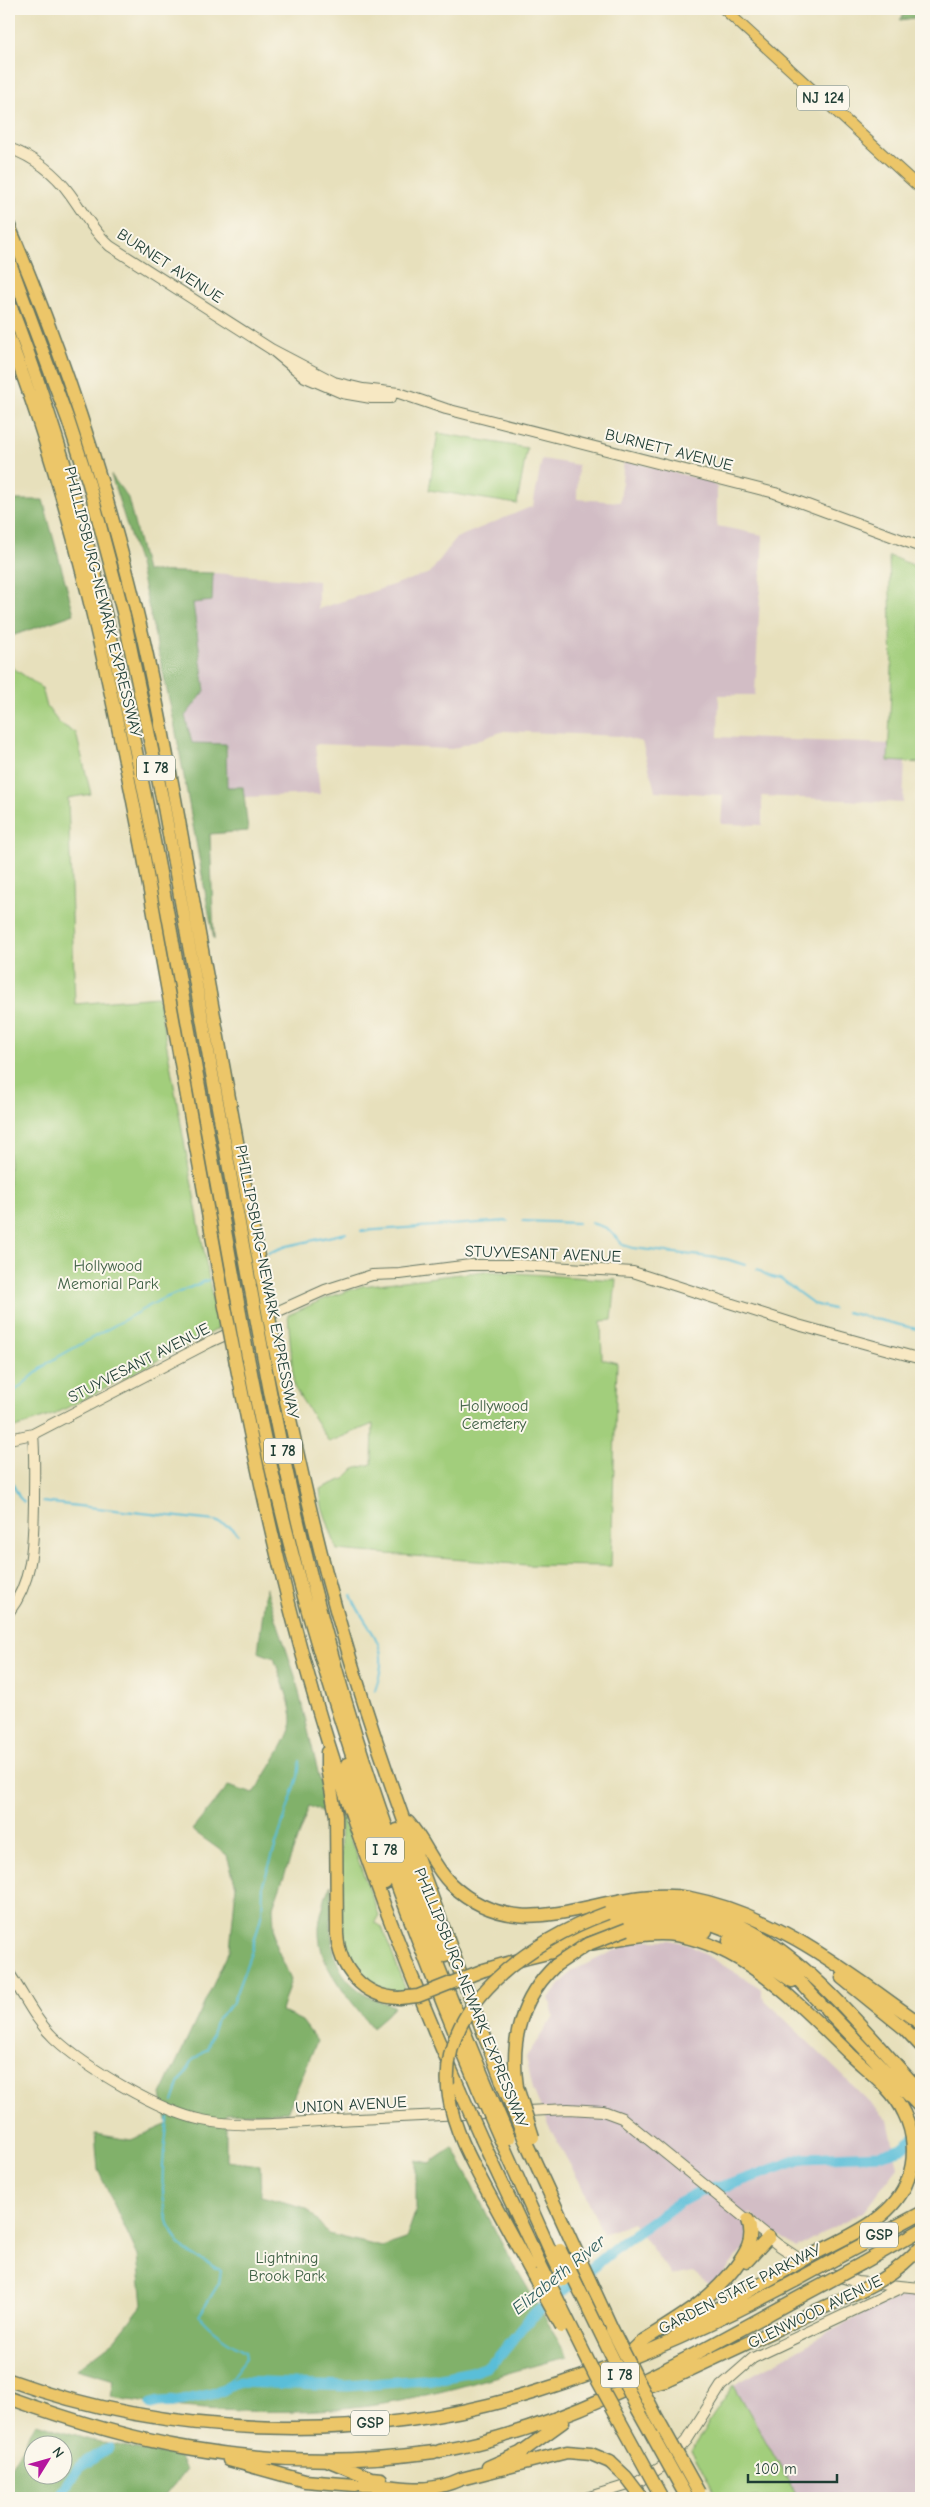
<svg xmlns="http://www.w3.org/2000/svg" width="930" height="2507" font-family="'Comic Neue',sans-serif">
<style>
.industrial{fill:#d2bdc5}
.green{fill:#a2ce7b;stroke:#608658}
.forest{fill:#81b16b;stroke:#507750;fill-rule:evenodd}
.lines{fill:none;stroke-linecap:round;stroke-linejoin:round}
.stream{stroke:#5abed8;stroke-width:2}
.river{stroke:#5abed8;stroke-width:11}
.secondary-casing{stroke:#657664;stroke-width:12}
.primary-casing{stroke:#657664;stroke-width:12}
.highway-casing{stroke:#657664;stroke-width:15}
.secondary{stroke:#f7e8c3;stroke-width:10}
.primary{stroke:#ecc669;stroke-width:10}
.highway{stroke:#ecc669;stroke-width:12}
.highway-bridge-casing{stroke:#657664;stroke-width:15;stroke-linecap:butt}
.highway-bridge{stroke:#ecc669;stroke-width:12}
.labels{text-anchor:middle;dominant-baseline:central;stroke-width:4;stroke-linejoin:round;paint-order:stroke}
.shield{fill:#fbf7ec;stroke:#61756b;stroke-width:1}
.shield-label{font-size:15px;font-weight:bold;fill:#1f3d34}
.street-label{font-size:16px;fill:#1f3d34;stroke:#fbf7ec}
.park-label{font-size:16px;fill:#406146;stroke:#fbf7ec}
.water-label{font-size:18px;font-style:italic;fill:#2e5d5d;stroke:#fbf7ec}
</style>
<rect width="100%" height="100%" fill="#fbf7ec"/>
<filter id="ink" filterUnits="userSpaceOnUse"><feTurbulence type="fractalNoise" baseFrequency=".02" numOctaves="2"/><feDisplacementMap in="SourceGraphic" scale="10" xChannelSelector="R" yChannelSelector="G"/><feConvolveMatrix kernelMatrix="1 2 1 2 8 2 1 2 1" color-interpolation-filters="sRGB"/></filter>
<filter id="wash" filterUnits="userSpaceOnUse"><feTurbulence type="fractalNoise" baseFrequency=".0096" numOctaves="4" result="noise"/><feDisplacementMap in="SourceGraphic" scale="20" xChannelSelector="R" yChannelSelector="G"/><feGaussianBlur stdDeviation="1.12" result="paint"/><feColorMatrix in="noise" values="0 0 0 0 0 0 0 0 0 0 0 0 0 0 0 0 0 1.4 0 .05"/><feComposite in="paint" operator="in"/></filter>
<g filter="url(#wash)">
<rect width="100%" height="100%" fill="#e7e0bc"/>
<!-- industrial -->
<path class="industrial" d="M 542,459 L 578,465 L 577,499 L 620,502 L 624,460 L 709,481 L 717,487 L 717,526 L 763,535 L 755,695 L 719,695 L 718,737 L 891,744 L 889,761 L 905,762 L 903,803 L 762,796 L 762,825 L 721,824 L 723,795 L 655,791 L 642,742 L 619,736 L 504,731 L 452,749 L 315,744 L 320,794 L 244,797 L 243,787 L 227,788 L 227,747 L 192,743 L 185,715 L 205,691 L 193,603 L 212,600 L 213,573 L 318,581 L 318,609 L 430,573 L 456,538 L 533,506 Z
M 642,1940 L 670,1940 L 688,1944 L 762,1989 L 762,1997 L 888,2120 L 898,2167 L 863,2212 L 796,2248 L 750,2213 L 745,2247 L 712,2287 L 693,2272 L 672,2276 L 633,2223 L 603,2234 L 579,2181 L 547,2123 L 533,2089 L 526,2057 L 554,2016 L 549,1998 L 572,1971 L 632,1942 Z
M 910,2294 L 921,2294 L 921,2498 L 798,2498 L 734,2385 L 874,2308 Z"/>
<!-- green -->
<path class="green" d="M 438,433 L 527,448 L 517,504 L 429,490 Z
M 889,556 L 921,568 L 921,763 L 888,761 L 892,668 Z
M 9,665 L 42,688 L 47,707 L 59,723 L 76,733 L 91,794 L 68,798 L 75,1004 L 158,997 L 218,1329 L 55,1414 L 9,1430 Z
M 485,1271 L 616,1280 L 612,1320 L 601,1321 L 602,1359 L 617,1363 L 611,1566 L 527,1565 L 337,1550 L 322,1506 L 320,1489 L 344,1479 L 354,1469 L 372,1464 L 373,1424 L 329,1442 L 294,1387 L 288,1315 L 324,1299 L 362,1286 Z
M 340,1812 L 379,1915 L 375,1922 L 382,1927 L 407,1993 L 379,1990 L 357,1974 L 342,1944 Z
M 734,2385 L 798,2498 L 718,2498 L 715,2493 L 691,2450 Z"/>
<!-- forest -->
<path class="forest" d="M 912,9 L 921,9 L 921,17 L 900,20 L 907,10 Z
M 111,475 L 128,498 L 146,571 L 213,573 L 212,601 L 193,603 L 205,691 L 185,716 L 192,743 L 226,744 L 227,787 L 243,787 L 248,831 L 210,834 L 214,940 L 174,722 L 139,564 Z
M 43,500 L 74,614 L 9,637 L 9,500 Z
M 266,1588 L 295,1676 L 328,1814 L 309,1806 L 273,1907 L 275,1944 L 291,1979 L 281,2011 L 302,2021 L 317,2041 L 287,2112 L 226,2114 L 226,2161 L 260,2165 L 261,2196 L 307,2208 L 328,2234 L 382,2247 L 406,2239 L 416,2210 L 416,2160 L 430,2163 L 453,2147 L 503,2246 L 568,2357 C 519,2368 471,2386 421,2396 C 320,2418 213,2415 111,2397 L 114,2380 L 77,2369 L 115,2340 L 143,2304 L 138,2256 L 98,2170 L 95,2134 L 131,2140 L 168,2124 L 161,2095 L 230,1949 L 236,1886 L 227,1855 L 192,1830 L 228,1786 L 254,1794 C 263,1778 290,1738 292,1722 C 293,1707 279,1673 274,1658 L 258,1652 Z
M 331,1885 C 331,1946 325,1985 394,2006 L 388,2014 L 372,2028 C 345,1991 308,1959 322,1910 C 325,1902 326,1891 331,1885 Z
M 36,2423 L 103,2443 L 103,2442 L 180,2458 L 186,2470 L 163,2498 L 9,2498 L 9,2470 ZM 62,2444 L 62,2474 L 32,2474 L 32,2444 Z"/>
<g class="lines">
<!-- stream -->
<path class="stream" d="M 523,1221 L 578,1223
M 591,1223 L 607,1228 L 623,1245 L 633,1248 L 726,1259 L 745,1265
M 361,1231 L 508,1221
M 268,1253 L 287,1246 L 346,1233
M 757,1269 L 768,1276 L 780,1279 L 814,1304 L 833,1309
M 846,1312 L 921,1330
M 9,1396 L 49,1362 L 158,1301 L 208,1280
M 9,1476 L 19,1497 L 24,1502
M 42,1502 L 215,1521 L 231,1527 L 238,1534
M 351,1595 C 368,1635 393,1641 375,1690
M 173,2102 L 179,2084 L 193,2060 L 207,2049 L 217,2019 L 232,2004 L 251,1953 L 262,1913 L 263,1884 L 298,1777 L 300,1761
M 169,2116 C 162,2156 154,2220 185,2250 C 195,2259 210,2262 221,2271 L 219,2283 L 199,2316 C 211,2331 228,2342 245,2351 L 246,2358 L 222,2390"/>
<!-- river -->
<path class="river" d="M 151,2404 L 159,2402 L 180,2401 L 212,2394 L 239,2382 L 347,2386 L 435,2379 L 472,2372 L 488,2366 L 497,2359 L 531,2317 L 630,2237 L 680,2202 L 701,2191 L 729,2185 L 804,2158 L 880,2155 L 902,2148 L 921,2133
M 57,2498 L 79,2467 L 109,2448"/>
</g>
</g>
<g filter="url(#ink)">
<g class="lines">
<defs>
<path id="secondary" d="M 9,148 C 33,157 55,173 70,194 C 83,212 93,231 110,246 L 271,349 L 305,377 L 342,393 L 371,398 L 391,398
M 271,349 L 334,382 L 363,389 L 399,393 L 446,409 L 775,493 L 921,547
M 9,1439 L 33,1434 L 210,1342 L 325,1290 L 372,1275 L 400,1274 L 470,1265 L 520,1265 L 633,1272 L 798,1325 L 921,1359
M 9,1612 C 34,1579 33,1542 34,1503 C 34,1479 35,1457 33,1434
M 9,1973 C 24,1995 35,2020 54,2038 C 86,2068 159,2111 202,2120 C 246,2129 293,2122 337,2120 C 414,2116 491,2113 568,2109 L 603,2111 L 622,2118 L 777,2244 L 807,2264 L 824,2272 L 857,2282 L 921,2288
M 586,2498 L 638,2482 L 663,2466 L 687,2440 L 721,2386 L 753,2358 L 899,2289"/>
<path id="primary" d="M 724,9 L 921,189"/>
<path id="highway" d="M 9,226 C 66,360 111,500 144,642 C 165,737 181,832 198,928 C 220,1046 241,1165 263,1284
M 9,260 L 68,420 L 89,484 L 123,612 L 164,807 L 251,1290
M 9,302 C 90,511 134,728 174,948 C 195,1064 216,1181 237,1297
M 9,338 C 72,502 109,675 142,847 C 170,999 197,1151 224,1302
M 274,1344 C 295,1444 316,1543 345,1641 C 389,1792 448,1939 504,2087
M 262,1349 C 286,1480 317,1612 357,1739 C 394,1857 440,1974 488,2089
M 248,1357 C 295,1608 378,1853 478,2088
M 236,1363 C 261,1490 289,1618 328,1742 C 365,1860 409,1975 459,2088
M 327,1752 L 327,1768 L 336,1816 L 337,1934 C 339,1968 363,1997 399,1998
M 347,1764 L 385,1883
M 408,1822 C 425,1841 433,1866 451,1884 C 526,1955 606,1882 690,1898 C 778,1915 850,1974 921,2024
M 397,1830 L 445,1956
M 607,1913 C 749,1874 836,2001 921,2092
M 627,1929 L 661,1925 L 706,1931
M 556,1941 C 583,1932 611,1920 640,1916 C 688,1910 744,1931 781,1962 C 795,1974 806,1990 820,2003
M 729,1941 L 753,1954 L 792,1981
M 484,1970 C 527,1957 568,1947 612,1940 C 634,1936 654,1932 676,1935 C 747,1947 801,2007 851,2055 C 869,2072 893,2089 904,2113 C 914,2133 916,2157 908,2179 C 894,2220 846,2237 810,2256
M 842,1978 L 905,2029 L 921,2046
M 826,2009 L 921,2108
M 517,2087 C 510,2041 521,1998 556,1965
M 500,2138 L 553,2257
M 482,2140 L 541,2266
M 525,2140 L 612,2329
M 491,2198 L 533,2275
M 837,2258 L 921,2213
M 747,2261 L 769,2237
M 861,2264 L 921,2230
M 674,2338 L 689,2325 L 793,2266
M 625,2359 C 631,2353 637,2345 644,2340 C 680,2317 707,2303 734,2269 C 746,2253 755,2240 748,2220
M 9,2380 C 172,2439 369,2444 535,2392 C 626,2364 711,2326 795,2281
M 639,2388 L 666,2381 L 818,2310
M 9,2398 C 67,2419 127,2438 188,2448 C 268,2462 354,2463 434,2452
M 440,2451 C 580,2426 702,2349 826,2283
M 229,2460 L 305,2481 L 355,2485
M 327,2460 L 371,2478 L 381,2479
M 488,2467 L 520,2453 L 563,2422
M 362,2485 C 401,2484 421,2497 461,2479 L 567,2452 L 591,2454 L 610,2462"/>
</defs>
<!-- secondary casing -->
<use href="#secondary" class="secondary-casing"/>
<!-- primary casing -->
<use href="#primary" class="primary-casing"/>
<!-- highway casing -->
<use href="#highway" class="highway-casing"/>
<!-- secondary -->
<use href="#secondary" class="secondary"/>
<!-- primary -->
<use href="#primary" class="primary"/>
<!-- highway -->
<use href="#highway" class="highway"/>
<defs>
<path id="highway-bridge" d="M 263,1284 L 274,1344
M 251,1290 L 262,1349
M 237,1297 L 248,1357
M 224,1302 L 236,1363
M 556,1965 L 586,1945 L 627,1929
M 399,1998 L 418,1996 L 484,1970
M 504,2087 L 525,2140
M 517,2087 L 533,2137
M 459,2088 L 482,2140
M 478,2088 L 500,2138
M 488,2089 L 509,2138
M 491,2198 C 474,2166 454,2132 449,2097 C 435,2005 532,1940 607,1913
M 560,2250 L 636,2406 L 686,2496
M 553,2257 L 564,2280
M 541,2266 L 598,2381 L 662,2498
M 793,2266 L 810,2256
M 533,2275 L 562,2327
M 795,2281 L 837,2258
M 826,2283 L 861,2264
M 818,2310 C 855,2293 894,2279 921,2246
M 612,2329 L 656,2416 L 699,2493
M 610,2462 L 626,2477 L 642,2498"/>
</defs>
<!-- highway-bridge casing -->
<use href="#highway-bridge" class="highway-bridge-casing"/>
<!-- highway-bridge -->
<use href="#highway-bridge" class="highway-bridge"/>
</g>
</g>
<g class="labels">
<!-- shield labels -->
<g class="shield">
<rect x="797" y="85.5" width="52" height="25" rx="4"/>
<rect x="137" y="755.5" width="38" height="25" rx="4"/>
<rect x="264" y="1438.5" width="38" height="25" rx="4"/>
<rect x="366" y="1837.5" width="38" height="25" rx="4"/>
<rect x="860" y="2222.5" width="38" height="25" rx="4"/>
<rect x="601" y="2362.5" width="38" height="25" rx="4"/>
<rect x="351" y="2410.5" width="38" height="25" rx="4"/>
</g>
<g class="shield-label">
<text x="823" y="98">NJ 124</text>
<text x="156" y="768">I 78</text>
<text x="283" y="1451">I 78</text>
<text x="385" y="1850">I 78</text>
<text x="879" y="2235">GSP</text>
<text x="620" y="2375">I 78</text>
<text x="370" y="2423">GSP</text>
</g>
<!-- street labels -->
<g class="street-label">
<text transform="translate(170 266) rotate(33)">BURNET AVENUE</text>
<text transform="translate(669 450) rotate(14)">BURNETT AVENUE</text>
<text transform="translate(103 602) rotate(76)">PHILLIPSBURG-NEWARK EXPRESSWAY</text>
<text transform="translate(543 1254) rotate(2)">STUYVESANT AVENUE</text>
<text transform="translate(267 1282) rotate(79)">PHILLIPSBURG-NEWARK EXPRESSWAY</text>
<text transform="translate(139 1363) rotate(-27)">STUYVESANT AVENUE</text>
<text transform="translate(471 1998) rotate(68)">PHILLIPSBURG-NEWARK EXPRESSWAY</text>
<text transform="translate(351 2105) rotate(-3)">UNION AVENUE</text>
<text transform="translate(740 2289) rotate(-27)">GARDEN STATE PARKWAY</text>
<text transform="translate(815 2312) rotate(-26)">GLENWOOD AVENUE</text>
</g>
<!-- park labels -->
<g class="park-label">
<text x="108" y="1266">Hollywood<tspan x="108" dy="18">Memorial Park</tspan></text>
<text x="494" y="1406">Hollywood<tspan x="494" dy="18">Cemetery</tspan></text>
<text x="287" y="2258">Lightning<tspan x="287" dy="18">Brook Park</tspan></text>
</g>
<!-- water labels -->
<g class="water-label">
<text transform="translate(559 2275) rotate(-39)">Elizabeth River</text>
</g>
</g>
<!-- margin -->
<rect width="930" height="2507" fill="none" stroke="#fbf7ec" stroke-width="30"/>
<!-- north arrow -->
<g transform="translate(48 2460) rotate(53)"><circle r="24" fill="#fbf7ec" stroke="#a3ada2"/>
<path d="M0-4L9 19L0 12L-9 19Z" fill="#b5179e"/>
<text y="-8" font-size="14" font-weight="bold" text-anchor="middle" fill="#1f3d34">N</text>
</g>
<!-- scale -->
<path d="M748 2474v8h89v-8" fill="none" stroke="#1f3d34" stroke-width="2.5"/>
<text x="755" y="2474" font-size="15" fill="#1f3d34" stroke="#fbf7ec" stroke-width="4" paint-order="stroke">100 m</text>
</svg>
